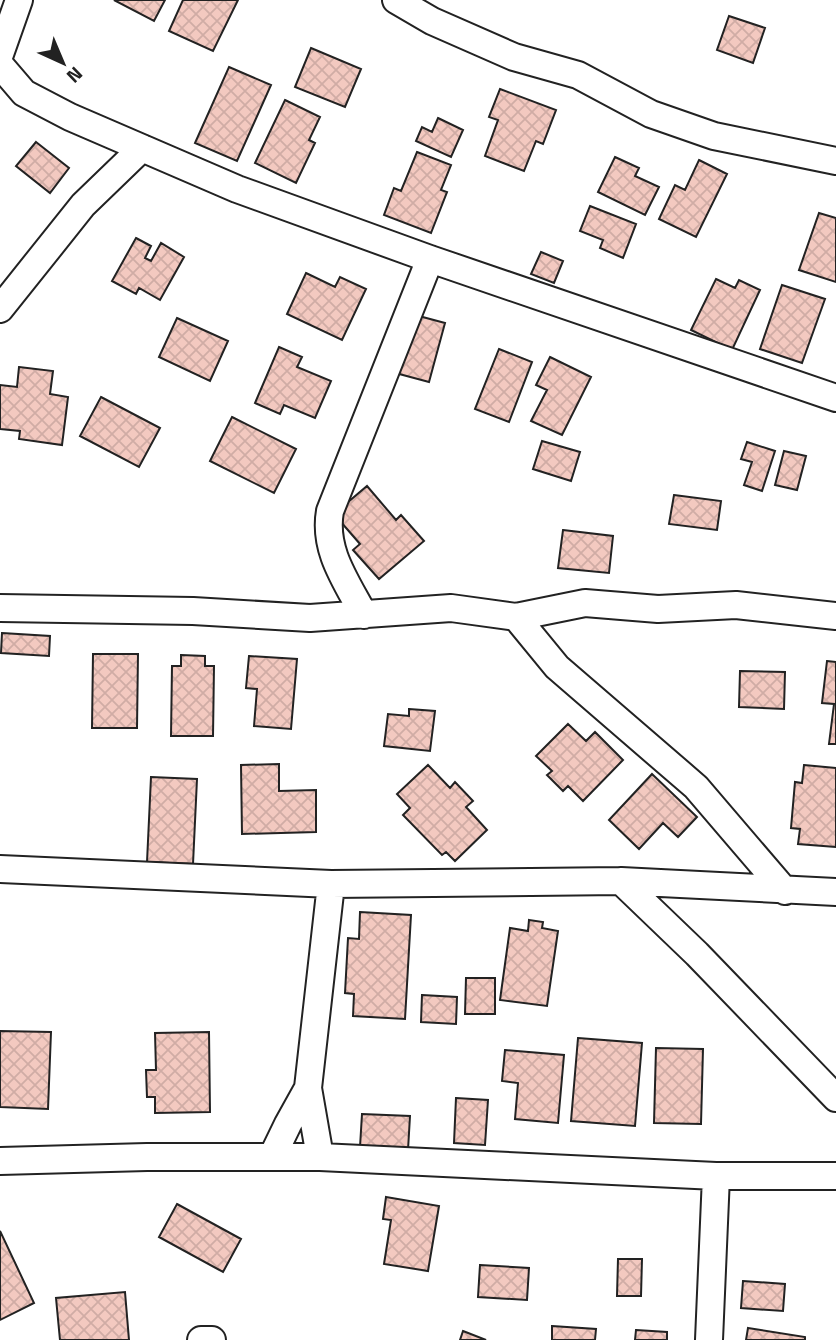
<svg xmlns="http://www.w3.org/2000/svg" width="836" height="1340" font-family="'Titillium Web',sans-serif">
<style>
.building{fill:url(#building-cross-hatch);stroke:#222;stroke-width:2}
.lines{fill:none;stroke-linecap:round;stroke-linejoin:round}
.minor-casing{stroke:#222;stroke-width:30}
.minor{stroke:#fff;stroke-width:26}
</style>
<defs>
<pattern id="building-cross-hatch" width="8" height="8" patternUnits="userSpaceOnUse" patternTransform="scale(1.75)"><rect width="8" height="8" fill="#f3c9c0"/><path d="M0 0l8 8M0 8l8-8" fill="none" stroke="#d0aca5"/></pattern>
</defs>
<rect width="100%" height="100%" fill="#fff"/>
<!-- building -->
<path class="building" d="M 114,0 L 165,0 L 154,21 Z
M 183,0 L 238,0 L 213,51 L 169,31 Z
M 729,16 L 765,28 L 753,63 L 717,50 Z
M 311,48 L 361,69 L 345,107 L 295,87 Z
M 229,67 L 271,85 L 237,161 L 195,143 Z
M 500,89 L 556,110 L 543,144 L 536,141 L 524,171 L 485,156 L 498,120 L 489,117 Z
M 285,100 L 320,117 L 309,140 L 315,143 L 296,183 L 255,163 Z
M 438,118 L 463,130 L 451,157 L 416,141 L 422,127 L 432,132 Z
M 36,142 L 69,168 L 50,193 L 16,166 Z
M 417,152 L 451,165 L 441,190 L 447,192 L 431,233 L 384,215 L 394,188 L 401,191 Z
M 615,157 L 639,168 L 635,176 L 659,187 L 645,215 L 598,192 Z
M 699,160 L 727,174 L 696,237 L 659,219 L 675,185 L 685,190 Z
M 590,206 L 636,224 L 623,258 L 600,248 L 603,240 L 580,231 Z
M 819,213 L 836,218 L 836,282 L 799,270 Z
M 136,238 L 151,246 L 145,258 L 151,261 L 161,243 L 184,257 L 160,300 L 139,288 L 136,294 L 112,281 Z
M 541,252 L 563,261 L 554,283 L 531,274 Z
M 306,273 L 335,287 L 340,277 L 366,289 L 342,340 L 287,314 Z
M 716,279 L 735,288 L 739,280 L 760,290 L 732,350 L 691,330 Z
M 782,285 L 825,299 L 802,363 L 760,349 Z
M 404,312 L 445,323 L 429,382 L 388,371 Z
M 177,318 L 228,341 L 210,381 L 159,357 Z
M 279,347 L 302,357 L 297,367 L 331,381 L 315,418 L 284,405 L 280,414 L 255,403 Z
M 499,349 L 532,362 L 509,422 L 475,409 Z
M 550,357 L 591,377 L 562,435 L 531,421 L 547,390 L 536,385 Z
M 19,367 L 53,371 L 50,394 L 68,397 L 62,445 L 19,439 L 20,431 L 0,429 L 0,385 L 17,387 Z
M 101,397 L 160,428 L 139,467 L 80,436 Z
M 232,417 L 296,449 L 274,493 L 210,461 Z
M 542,441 L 580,452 L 571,481 L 533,469 Z
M 747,442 L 775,451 L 762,491 L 744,485 L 752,462 L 741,459 Z
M 784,451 L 806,456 L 797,490 L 775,485 Z
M 367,486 L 396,520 L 401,515 L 424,541 L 379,579 L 353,550 L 360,544 L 334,514 Z
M 674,495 L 721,501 L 717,530 L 669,524 Z
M 563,530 L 613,536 L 609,573 L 558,568 Z
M 2,633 L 50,636 L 49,656 L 1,653 Z
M 93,654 L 138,654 L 137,728 L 92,728 Z
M 181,655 L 205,656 L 205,666 L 214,666 L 213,736 L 171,736 L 172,666 L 181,666 Z
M 249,656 L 297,659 L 291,729 L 254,726 L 257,689 L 246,688 Z
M 827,661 L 836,662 L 836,744 L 829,744 L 834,704 L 822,703 Z
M 740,671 L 785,672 L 784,709 L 739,707 Z
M 409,709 L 435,711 L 430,751 L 384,746 L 388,714 L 409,716 Z
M 568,724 L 586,741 L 595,732 L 623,760 L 583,801 L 568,786 L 563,791 L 547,775 L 552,771 L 536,756 Z
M 279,764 L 279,791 L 316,790 L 316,832 L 242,834 L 241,765 Z
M 428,765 L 450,788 L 455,782 L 473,801 L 466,807 L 487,830 L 455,861 L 446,852 L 442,855 L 403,815 L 410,808 L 397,794 Z
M 804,765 L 836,768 L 836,847 L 798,844 L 800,829 L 791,828 L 795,782 L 802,783 Z
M 652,774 L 697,817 L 678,837 L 663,823 L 639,849 L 609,820 Z
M 151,777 L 197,779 L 193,864 L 147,862 Z
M 360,912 L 411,915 L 405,1019 L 353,1016 L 354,994 L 345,993 L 348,938 L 359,939 Z
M 529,920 L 543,922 L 542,928 L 558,931 L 547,1006 L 500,1000 L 510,928 L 528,931 Z
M 466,978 L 495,978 L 495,1014 L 465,1014 Z
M 422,995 L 457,997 L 456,1024 L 421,1022 Z
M 0,1031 L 51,1032 L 48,1109 L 0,1107 Z
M 209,1032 L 210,1112 L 155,1113 L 155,1097 L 147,1097 L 146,1070 L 156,1070 L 155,1033 Z
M 578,1038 L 642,1043 L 635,1126 L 571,1121 Z
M 656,1048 L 703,1049 L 701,1124 L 654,1123 Z
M 505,1050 L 564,1055 L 558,1123 L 515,1119 L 518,1083 L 502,1081 Z
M 456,1098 L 488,1100 L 485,1145 L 454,1143 Z
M 362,1114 L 410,1116 L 408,1150 L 360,1147 Z
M 386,1197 L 439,1206 L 428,1271 L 384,1264 L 391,1220 L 383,1219 Z
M 177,1204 L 241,1239 L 223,1272 L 159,1237 Z
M 0,1231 L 34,1303 L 0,1320 Z
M 618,1259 L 642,1259 L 641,1296 L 617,1296 Z
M 480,1265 L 529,1268 L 527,1300 L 478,1297 Z
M 743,1281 L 785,1284 L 783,1311 L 741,1308 Z
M 125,1292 L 129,1340 L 60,1340 L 56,1298 Z
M 552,1326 L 596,1329 L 595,1340 L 552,1340 Z
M 748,1328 L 805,1337 L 805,1340 L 746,1340 Z
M 636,1330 L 667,1332 L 667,1340 L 635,1340 Z
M 463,1331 L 486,1340 L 460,1340 Z"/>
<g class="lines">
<defs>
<path id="minor" d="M 396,0 L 432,21 L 514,57 L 578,75 L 651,114 L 714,136 L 836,161
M 0,54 L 19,0
M 0,65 L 24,93 L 70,117 L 237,189 L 430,259 L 836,398
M 0,309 L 83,205 L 142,148
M 0,608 L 193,611 L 310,618 L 451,608 L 516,617 L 557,667 L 696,787 L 785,891
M 364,615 C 346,581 323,550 330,511 L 430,259
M 516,617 L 585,603 L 658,609 L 736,605 L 836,616
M 0,869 L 331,884 L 621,881 L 836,892
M 621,881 L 697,954 L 836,1098
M 272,1157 L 288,1124 L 308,1088
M 320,1157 L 308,1088 L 331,884
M 0,1161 L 147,1157 L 320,1157 L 716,1176 L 836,1176
M 201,1340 L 212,1340
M 709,1340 L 716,1176"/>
</defs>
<!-- minor casing -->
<use href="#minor" class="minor-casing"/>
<!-- minor -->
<use href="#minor" class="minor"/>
</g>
<!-- north arrow -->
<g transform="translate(63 63) rotate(136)" stroke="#ffffff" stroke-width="5" paint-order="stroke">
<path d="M0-5L12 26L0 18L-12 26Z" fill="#222222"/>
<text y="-10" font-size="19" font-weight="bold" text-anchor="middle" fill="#222222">N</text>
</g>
</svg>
